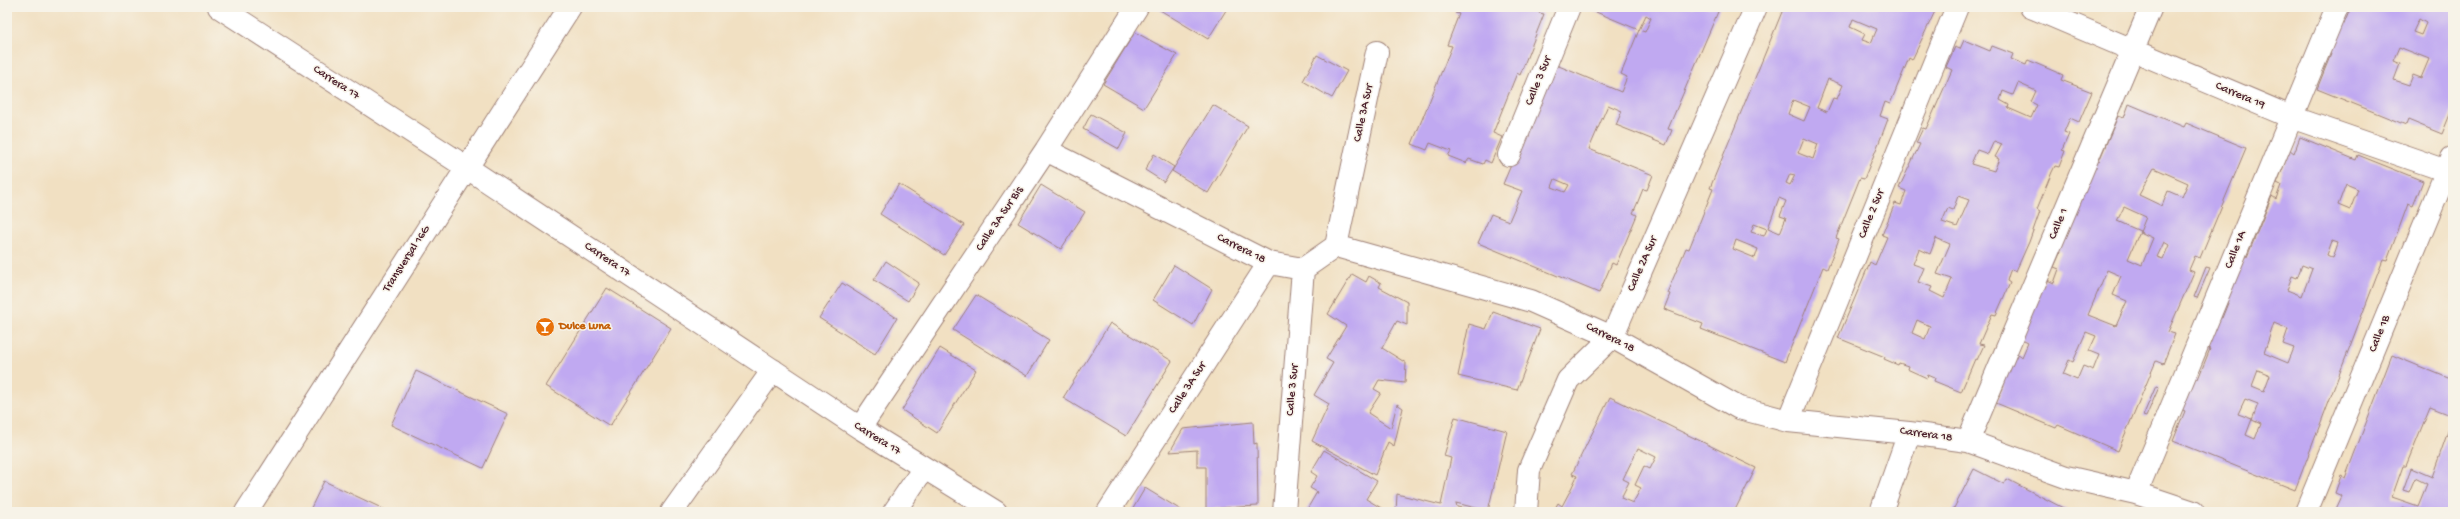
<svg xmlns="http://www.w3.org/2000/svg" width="2460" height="519" font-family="'Gochi Hand',sans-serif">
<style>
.building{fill:#c0a9f1;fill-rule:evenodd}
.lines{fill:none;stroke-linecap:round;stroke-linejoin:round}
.street-casing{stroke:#9e8076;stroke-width:24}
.street{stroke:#fff;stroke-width:22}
.labels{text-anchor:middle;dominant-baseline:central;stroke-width:3;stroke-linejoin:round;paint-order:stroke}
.street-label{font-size:12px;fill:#4a1f2b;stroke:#f7f3e8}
.food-label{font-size:12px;font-weight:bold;fill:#c56008;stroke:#f7f3e8;text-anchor:start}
</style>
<rect width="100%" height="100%" fill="#f7f3e8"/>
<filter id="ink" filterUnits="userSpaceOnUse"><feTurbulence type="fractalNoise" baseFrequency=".025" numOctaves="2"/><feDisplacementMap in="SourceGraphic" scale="8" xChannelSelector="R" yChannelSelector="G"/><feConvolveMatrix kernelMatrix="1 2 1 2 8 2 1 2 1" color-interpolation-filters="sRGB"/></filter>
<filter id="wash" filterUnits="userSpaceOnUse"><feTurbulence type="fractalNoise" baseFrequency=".012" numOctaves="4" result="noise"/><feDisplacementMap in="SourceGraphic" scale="16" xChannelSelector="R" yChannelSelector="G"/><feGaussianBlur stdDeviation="0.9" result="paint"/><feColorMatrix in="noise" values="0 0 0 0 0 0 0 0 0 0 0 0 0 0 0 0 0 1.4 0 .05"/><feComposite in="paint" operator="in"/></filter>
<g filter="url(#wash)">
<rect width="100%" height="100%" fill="#f1e0c2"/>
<g id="blocks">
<!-- building -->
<path class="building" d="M 1155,7 L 1228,7 L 1208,39 Z
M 1457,7 L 1542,7 L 1539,13 L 1544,14 L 1520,75 L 1517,73 L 1493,133 L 1502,137 L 1491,163 L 1485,160 L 1483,164 L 1469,159 L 1466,163 L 1448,156 L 1451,151 L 1430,143 L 1427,150 L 1412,144 L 1452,46 L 1447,45 L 1459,14 L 1455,13 Z
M 1584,7 L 1720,7 L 1668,129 L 1672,130 L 1666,145 L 1616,125 L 1622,111 L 1608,105 L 1589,149 L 1653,175 L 1647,190 L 1643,189 L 1637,204 L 1633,213 L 1637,215 L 1616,265 L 1612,263 L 1599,293 L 1478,243 L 1491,214 L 1509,221 L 1522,191 L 1503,184 L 1554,64 L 1621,92 L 1627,77 L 1621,74 L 1639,30 L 1645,32 L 1651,18 L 1646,15 L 1639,30 ZM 1555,179 L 1569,185 L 1565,192 L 1552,187 Z
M 1784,7 L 1937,7 L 1912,60 L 1909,58 L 1890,104 L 1885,102 L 1880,116 L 1888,119 L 1882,135 L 1864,179 L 1860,178 L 1836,238 L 1839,239 L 1827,269 L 1823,267 L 1785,362 L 1701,329 L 1703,324 L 1664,309 L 1670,294 L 1667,293 L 1686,248 L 1689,249 L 1713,189 L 1710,188 ZM 1853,19 L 1877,29 L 1871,43 L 1862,40 L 1865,34 L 1850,27 ZM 1828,79 L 1843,85 L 1837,99 L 1833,98 L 1827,112 L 1817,108 ZM 1793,100 L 1810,107 L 1804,121 L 1788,114 ZM 1804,138 L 1818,144 L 1813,159 L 1798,153 ZM 1790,174 L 1795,175 L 1790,185 L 1786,183 ZM 1779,198 L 1786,201 L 1780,216 L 1786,218 L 1780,233 L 1768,228 ZM 1754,224 L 1767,229 L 1764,236 L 1751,232 ZM 1736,240 L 1758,249 L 1755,258 L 1733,249 Z
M 2351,7 L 2453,7 L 2453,107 L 2442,134 L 2408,120 L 2406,125 L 2317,89 L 2331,54 L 2326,52 L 2339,22 L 2344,24 ZM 2419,19 L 2426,23 L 2421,35 L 2413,32 ZM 2399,47 L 2429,59 L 2421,78 L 2413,75 L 2409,85 L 2394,80 L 2400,64 L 2393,61 Z
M 1135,32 L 1177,55 L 1144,108 L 1103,84 Z
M 1964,40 L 1990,51 L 1992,46 L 2013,54 L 2011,59 L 2026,65 L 2028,60 L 2063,75 L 2061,80 L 2092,92 L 2079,122 L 2070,118 L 2069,120 L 2064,132 L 2069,134 L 2062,150 L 2065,151 L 2059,167 L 2055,166 L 2052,172 L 2037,209 L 2040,211 L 2029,242 L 2016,271 L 2011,269 L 2009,274 L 2007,281 L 2010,283 L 1996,315 L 1992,314 L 1979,344 L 1984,345 L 1977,360 L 1975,359 L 1961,392 L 1934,381 L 1935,378 L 1928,375 L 1927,378 L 1907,369 L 1908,366 L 1899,363 L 1898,365 L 1884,359 L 1885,357 L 1838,338 L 1870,262 L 1875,265 L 1887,237 L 1882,235 L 1895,203 L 1901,205 L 1906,191 L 1899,188 L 1920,144 L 1916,143 L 1923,128 L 1926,129 L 1952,70 L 1946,67 L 1955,47 L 1960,49 ZM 2018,83 L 2036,91 L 2031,102 L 2037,105 L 2031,118 L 2008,108 L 2009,105 L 2000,100 L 2003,91 L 2013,95 ZM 1994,141 L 2002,144 L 1995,157 L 1999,159 L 1994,171 L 1971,164 L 1977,150 L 1988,154 ZM 1958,196 L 1969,200 L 1957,227 L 1942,222 L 1948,208 L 1953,210 ZM 1936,238 L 1950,244 L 1937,274 L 1952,279 L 1944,298 L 1930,291 L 1932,287 L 1918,282 L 1924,268 L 1913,264 L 1919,249 L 1930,254 ZM 1917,320 L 1930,326 L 1925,339 L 1912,333 Z
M 1317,55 L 1347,71 L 1332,98 L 1303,81 Z
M 2129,104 L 2184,127 L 2186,123 L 2246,148 L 2200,258 L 2195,256 L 2189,270 L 2194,272 L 2168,332 L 2175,334 L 2163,364 L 2156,361 L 2118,451 L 2058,425 L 2056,428 L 1996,403 L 2004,386 L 2000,385 L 2007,369 L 2010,370 L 2017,354 L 2022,357 L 2028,343 L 2018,338 L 2045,279 L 2054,283 L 2059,269 L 2054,267 L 2061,251 L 2057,249 L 2096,160 L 2099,161 L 2118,116 L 2124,118 ZM 2154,168 L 2188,183 L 2182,197 L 2168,191 L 2162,206 L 2139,195 ZM 2124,207 L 2146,217 L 2140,232 L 2153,238 L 2142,265 L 2128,259 L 2140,231 L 2117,221 ZM 2164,242 L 2169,245 L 2163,259 L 2157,257 ZM 2107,270 L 2121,276 L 2113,295 L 2127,301 L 2116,326 L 2088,315 ZM 2086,332 L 2096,336 L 2089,351 L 2099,355 L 2093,370 L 2083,366 L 2077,380 L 2063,374 L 2069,360 L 2073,362 Z
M 1213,105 L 1248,126 L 1208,193 L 1172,171 Z
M 1091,114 L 1127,133 L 1119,149 L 1083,129 Z
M 2300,137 L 2356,160 L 2358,155 L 2423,181 L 2413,206 L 2408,204 L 2387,261 L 2383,260 L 2295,490 L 2173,441 L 2185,411 L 2181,409 L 2195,378 L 2198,379 L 2210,349 L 2207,348 L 2219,317 L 2222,318 L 2228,303 L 2226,301 L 2244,256 L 2247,257 L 2272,196 L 2276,199 L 2281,185 L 2277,183 L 2290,150 L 2294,153 ZM 2346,184 L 2358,189 L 2350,210 L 2338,205 ZM 2332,241 L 2338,243 L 2333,258 L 2327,255 ZM 2302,265 L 2312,269 L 2302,296 L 2287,290 L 2292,276 L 2297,278 ZM 2274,323 L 2288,329 L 2283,344 L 2294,348 L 2288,363 L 2264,353 ZM 2258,370 L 2270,375 L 2264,391 L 2252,386 ZM 2245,399 L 2258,404 L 2252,420 L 2261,424 L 2255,439 L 2246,435 L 2252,419 L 2238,414 Z
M 1154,154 L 1174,167 L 1164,182 L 1145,170 Z
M 899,184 L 964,225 L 944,255 L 880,214 Z
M 1041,185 L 1085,212 L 1061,249 L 1018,223 Z
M 886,261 L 919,283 L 908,301 L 874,280 Z
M 1174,265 L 1212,289 L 1193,325 L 1153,300 Z
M 2206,267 L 2210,268 L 2197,298 L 2194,297 Z
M 1352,274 L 1366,282 L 1369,276 L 1381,283 L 1379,287 L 1407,302 L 1407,325 L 1397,321 L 1382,348 L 1406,363 L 1405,383 L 1379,380 L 1374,389 L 1381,393 L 1368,413 L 1391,428 L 1397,404 L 1403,408 L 1394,446 L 1388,442 L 1375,475 L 1312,441 L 1329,404 L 1314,395 L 1333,363 L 1326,359 L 1346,326 L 1328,314 Z
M 842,283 L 897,318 L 875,354 L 819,318 Z
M 607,288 L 671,328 L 610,426 L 546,386 Z
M 976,295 L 1049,340 L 1027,376 L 953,330 Z
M 1493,312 L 1540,329 L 1517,390 L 1458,376 L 1469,324 L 1486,329 Z
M 1110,323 L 1172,361 L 1126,436 L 1063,398 Z
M 940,348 L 976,370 L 937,433 L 902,410 Z
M 2392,355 L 2453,380 L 2453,416 L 2430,407 L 2406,466 L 2403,466 L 2392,497 L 2418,506 L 2427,484 L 2415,478 L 2409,492 L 2403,490 L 2411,468 L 2432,477 L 2453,417 L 2453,512 L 2414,512 L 2403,508 L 2401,512 L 2343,512 L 2336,509 L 2342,496 L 2335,493 L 2341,476 L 2345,478 Z
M 416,371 L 508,414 L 483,468 L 391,425 Z
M 2156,386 L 2159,387 L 2146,417 L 2143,416 Z
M 1610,397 L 1756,468 L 1734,512 L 1553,512 L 1558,503 L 1562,506 L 1570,491 L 1577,476 L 1572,474 ZM 1638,448 L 1656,457 L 1650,469 L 1644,466 L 1635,485 L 1641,488 L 1633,503 L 1621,498 L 1629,482 L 1623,479 Z
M 1455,417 L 1507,431 L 1488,511 L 1456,503 L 1457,507 L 1484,512 L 1396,512 L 1397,494 L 1441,505 L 1451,458 L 1444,456 Z
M 1253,422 L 1254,444 L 1257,443 L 1258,506 L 1206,509 L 1206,467 L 1197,467 L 1197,450 L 1170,452 L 1172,448 L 1183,429 Z
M 1324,450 L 1377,481 L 1366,499 L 1388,512 L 1306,511 L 1317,492 L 1310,488 L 1317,476 L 1311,472 Z
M 1974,469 L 2004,484 L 2007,479 L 2067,510 L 2066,512 L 1952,512 Z
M 324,481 L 390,512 L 309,512 Z
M 1145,488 L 1181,510 L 1180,512 L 1131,512 Z"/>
</g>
</g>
<g filter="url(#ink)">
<use href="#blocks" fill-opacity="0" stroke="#9e8076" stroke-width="1"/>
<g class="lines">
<defs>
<path id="street" d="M 219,7 L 466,167 L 860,428 L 996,512
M 2031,7 L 2291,117 L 2453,173
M 1046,150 L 1269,263 L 1303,269 L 1336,246 L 1531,301 L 1612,337 L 1739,408 L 1788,421 L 1909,433 L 1968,441 L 2066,477 L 2136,493 L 2193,512
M 1509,155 L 1569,7
M 1336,246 L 1377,52
M 1788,421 L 1957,7
M 860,428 L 1046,150 L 1137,7
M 1968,441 L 2151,7
M 2136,493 L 2337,7
M 246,512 L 570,7
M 672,512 L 773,370
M 894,512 L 924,468
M 1108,512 L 1269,263
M 1284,512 L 1303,269
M 1526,512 L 1529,470 L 1568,380 L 1612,337 L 1756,7
M 1881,512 L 1909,433
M 2306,512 L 2452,158"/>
</defs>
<!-- street casing -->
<use href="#street" class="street-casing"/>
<!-- street -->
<use href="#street" class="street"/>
</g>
</g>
<!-- icons -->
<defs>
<symbol id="bar-disc" viewBox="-11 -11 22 22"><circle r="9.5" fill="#e8710a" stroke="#f7f3e8"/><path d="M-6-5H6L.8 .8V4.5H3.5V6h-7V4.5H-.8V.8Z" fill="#fff"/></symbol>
</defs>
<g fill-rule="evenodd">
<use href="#bar-disc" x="534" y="316" width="22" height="22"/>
</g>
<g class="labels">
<!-- street labels -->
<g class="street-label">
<text transform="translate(1539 81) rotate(-68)">Calle 3 Sur</text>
<text transform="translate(336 83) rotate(33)">Carrera 17</text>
<text transform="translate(2240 96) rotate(23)">Carrera 19</text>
<text transform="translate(1364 113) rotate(-78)">Calle 3A Sur</text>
<text transform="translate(1872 214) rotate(-68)">Calle 2 Sur</text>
<text transform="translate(1000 219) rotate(-56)">Calle 3A Sur Bis</text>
<text transform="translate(2059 224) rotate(-67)">Calle 1</text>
<text transform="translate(1241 249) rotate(27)">Carrera 18</text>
<text transform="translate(2236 250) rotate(-68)">Calle 1A</text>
<text transform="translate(407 259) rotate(-57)">Transversal 16G</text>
<text transform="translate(607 260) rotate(34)">Carrera 17</text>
<text transform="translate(1643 264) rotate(-66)">Calle 2A Sur</text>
<text transform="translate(2380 334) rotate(-68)">Calle 1B</text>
<text transform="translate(1610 338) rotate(27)">Carrera 18</text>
<text transform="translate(1188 388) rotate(-57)">Calle 3A Sur</text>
<text transform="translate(1293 390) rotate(-85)">Calle 3 Sur</text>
<text transform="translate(1926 435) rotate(8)">Carrera 18</text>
<text transform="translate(877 439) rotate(32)">Carrera 17</text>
</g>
<!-- food labels -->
<g class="food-label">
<text x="559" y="327">Dulce Luna</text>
</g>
</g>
<!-- margin -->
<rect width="2460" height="519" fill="none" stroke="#f7f3e8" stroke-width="24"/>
</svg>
